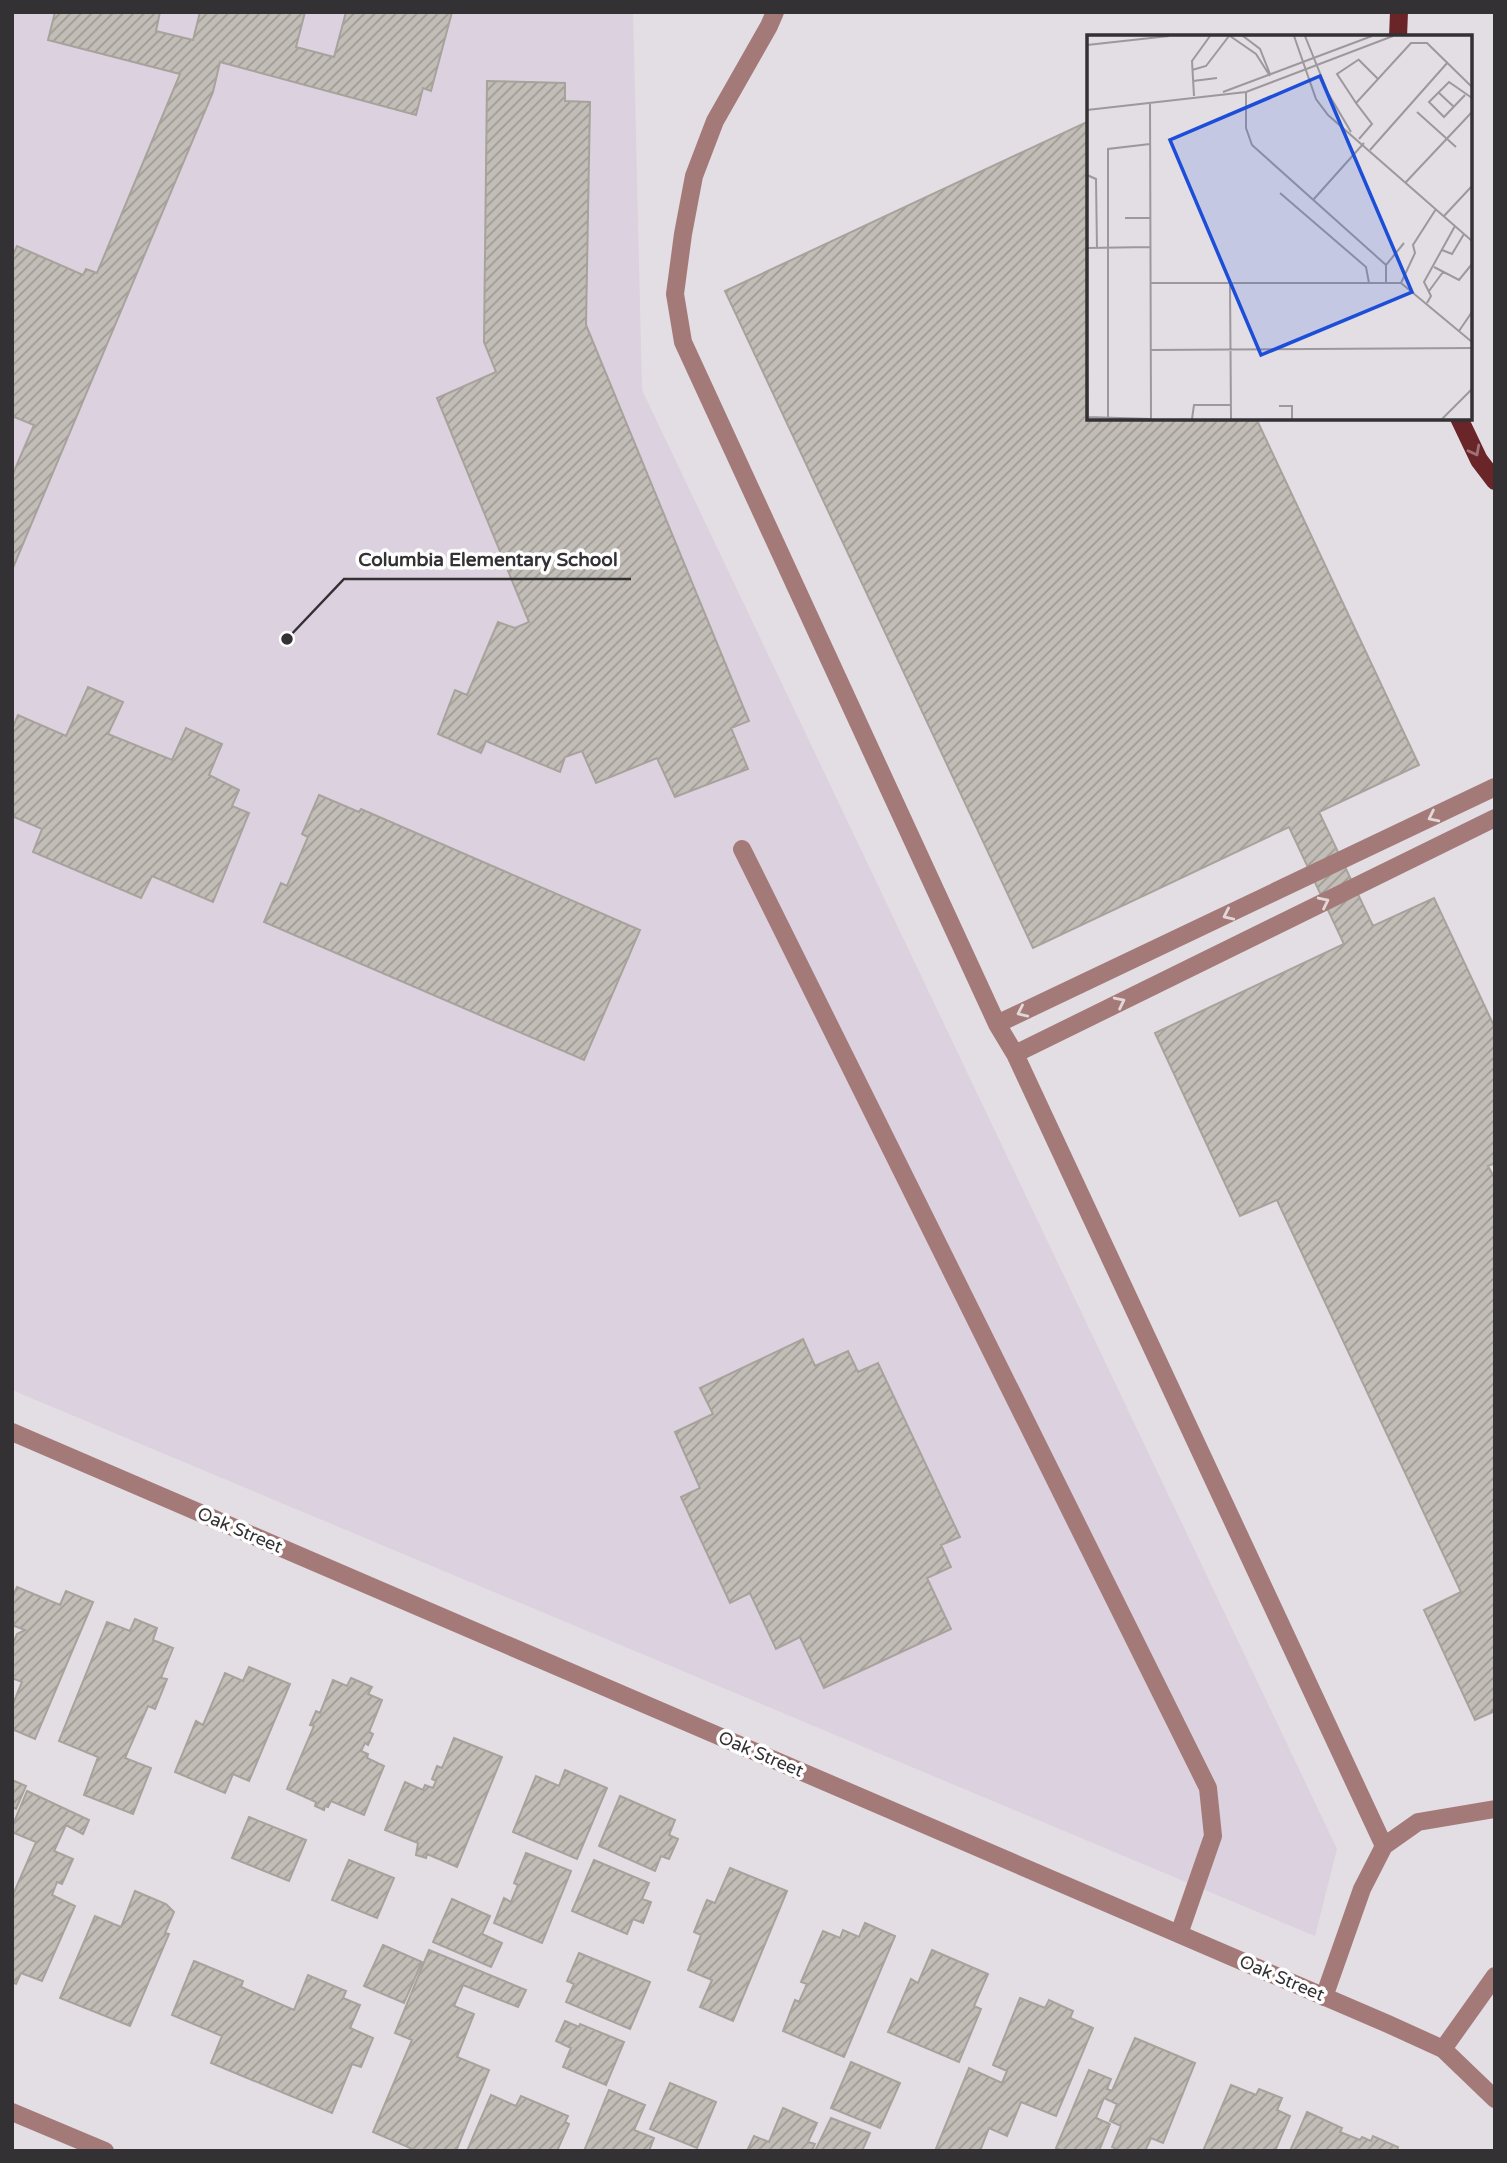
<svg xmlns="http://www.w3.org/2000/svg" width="1507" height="2163" font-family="'Varela Round',sans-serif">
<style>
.built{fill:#dcd1de}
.building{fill:url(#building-hatch);stroke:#a7a39c;stroke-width:2}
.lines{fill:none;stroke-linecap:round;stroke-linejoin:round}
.minor{stroke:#a47a79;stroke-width:18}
.major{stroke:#6a2529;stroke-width:18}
.oneway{stroke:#9e7174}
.oneway2{stroke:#e4d7d7}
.labels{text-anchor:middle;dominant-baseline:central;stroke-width:7;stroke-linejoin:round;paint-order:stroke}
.street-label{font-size:18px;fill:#333133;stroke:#fff}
.inset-road{fill:none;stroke:#9d989d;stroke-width:2}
.view{fill:#1d4ed8;fill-opacity:0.15;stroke:#1d4ed8;stroke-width:3.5}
.inset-edge{fill:none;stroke:#333133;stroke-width:3.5}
.leader{fill:none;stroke:#333133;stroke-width:2.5}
.callout-dot{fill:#333133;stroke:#fff;stroke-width:2.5}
.callout-label{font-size:19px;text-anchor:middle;font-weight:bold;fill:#333133;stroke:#fff;stroke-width:7;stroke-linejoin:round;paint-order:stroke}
</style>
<defs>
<pattern id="building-hatch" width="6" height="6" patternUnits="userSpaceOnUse" patternTransform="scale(1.75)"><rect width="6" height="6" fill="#c2bdb6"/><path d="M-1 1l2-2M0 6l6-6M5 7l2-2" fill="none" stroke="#9e9a95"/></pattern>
</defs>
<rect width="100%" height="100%" fill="#e3dde4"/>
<!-- built -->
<path class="built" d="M 12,12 L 633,12 L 642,390 L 1337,1849 L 1315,1936 L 12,1390 Z"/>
<!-- building -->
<path class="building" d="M 55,12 L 160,12 L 156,31 L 193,40 L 200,12 L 305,12 L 296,47 L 334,57 L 346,12 L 452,12 L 431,91 L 423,88 L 416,115 L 220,62 L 213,92 L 12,570 L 12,476 L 34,425 L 12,416 L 12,257 L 17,246 L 83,275 L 86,269 L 97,273 L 180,74 L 48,40 Z
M 487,81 L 565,83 L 565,101 L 590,102 L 586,325 L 749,721 L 731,728 L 748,769 L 675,797 L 657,758 L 596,783 L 582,751 L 565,757 L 560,772 L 486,741 L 481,753 L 438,734 L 455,690 L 467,695 L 498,622 L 515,628 L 529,622 L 437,398 L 496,372 L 484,342 Z
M 1089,121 L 1089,418 L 1256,418 L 1419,765 L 1319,812 L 1373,926 L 1434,898 L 1495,1028 L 1495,1163 L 1488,1166 L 1495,1179 L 1495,1711 L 1475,1720 L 1424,1610 L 1461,1592 L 1277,1200 L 1240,1216 L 1155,1033 L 1344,944 L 1289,827 L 1033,948 L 725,291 Z
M 88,687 L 123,702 L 108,734 L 172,760 L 186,728 L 222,744 L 209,775 L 239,790 L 232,806 L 249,813 L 213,902 L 152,876 L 141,898 L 33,852 L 42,829 L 12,816 L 12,729 L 18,715 L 66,736 Z
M 319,795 L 359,812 L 361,809 L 640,930 L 584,1060 L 264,922 L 281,883 L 287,886 L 308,837 L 302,834 Z
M 803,1339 L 815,1366 L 848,1351 L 858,1372 L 878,1363 L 960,1537 L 941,1545 L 951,1567 L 927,1578 L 951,1629 L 824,1688 L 800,1637 L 776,1649 L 750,1593 L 730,1603 L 681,1497 L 700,1488 L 675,1432 L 713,1414 L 700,1388 Z
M 17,1587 L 60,1605 L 66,1591 L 93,1602 L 35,1739 L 12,1729 L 12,1706 L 22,1682 L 12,1678 L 12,1645 L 17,1634 L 25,1630 L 12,1625 L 12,1598 Z
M 135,1619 L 157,1628 L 153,1640 L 173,1648 L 161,1678 L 167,1679 L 155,1709 L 148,1706 L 125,1758 L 151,1768 L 133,1814 L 84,1795 L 98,1757 L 59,1741 L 107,1622 L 130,1631 Z
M 249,1667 L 290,1684 L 249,1781 L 233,1774 L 225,1793 L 175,1772 L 196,1721 L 203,1725 L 225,1673 L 243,1681 Z
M 351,1678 L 372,1687 L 368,1694 L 382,1700 L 369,1732 L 373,1734 L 368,1745 L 365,1743 L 361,1751 L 368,1754 L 367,1758 L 384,1766 L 364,1815 L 331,1801 L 328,1807 L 325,1806 L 324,1810 L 315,1806 L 316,1802 L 287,1789 L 314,1726 L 310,1725 L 316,1711 L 320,1713 L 333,1680 L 347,1686 Z
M 454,1738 L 502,1757 L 457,1867 L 427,1854 L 426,1858 L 416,1855 L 418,1843 L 385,1830 L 405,1782 L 423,1790 L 425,1785 L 433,1788 L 436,1781 L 432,1779 L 437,1766 L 442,1768 Z
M 565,1770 L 607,1788 L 577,1859 L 513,1832 L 536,1776 L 559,1786 Z
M 12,1780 L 26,1786 L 16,1809 L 12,1807 Z
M 27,1791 L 89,1820 L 83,1834 L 66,1825 L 54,1851 L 73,1859 L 62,1884 L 57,1882 L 52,1895 L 75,1906 L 42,1981 L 21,1973 L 16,1984 L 12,1982 L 12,1897 L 36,1842 L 12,1832 L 12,1827 Z
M 620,1796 L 675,1820 L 669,1835 L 678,1839 L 669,1859 L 661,1856 L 655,1871 L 599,1846 Z
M 249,1817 L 306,1840 L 289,1881 L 232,1858 Z
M 526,1853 L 571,1871 L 542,1943 L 494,1923 L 504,1898 L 511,1902 L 518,1885 L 514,1883 Z
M 349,1860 L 394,1878 L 377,1918 L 332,1900 Z
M 594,1860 L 649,1883 L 642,1899 L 651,1902 L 643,1923 L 633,1919 L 627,1934 L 572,1911 Z
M 730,1868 L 787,1891 L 733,2021 L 700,2007 L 712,1980 L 688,1970 L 701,1935 L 694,1932 L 707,1900 L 715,1903 Z
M 135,1891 L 166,1904 L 174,1912 L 165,1933 L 169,1934 L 130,2026 L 60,1998 L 95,1916 L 121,1927 Z
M 452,1899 L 490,1916 L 482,1934 L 502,1943 L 491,1967 L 433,1942 Z
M 865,1923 L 895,1936 L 844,2057 L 783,2031 L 795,2000 L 799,2002 L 807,1984 L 801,1982 L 823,1931 L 840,1938 L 843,1930 L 859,1937 Z
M 383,1945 L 422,1962 L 404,2003 L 364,1986 Z
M 429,1950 L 526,1990 L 518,2007 L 463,1985 L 454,2006 L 474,2014 L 457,2057 L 489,2070 L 456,2151 L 417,2151 L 373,2132 L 412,2040 L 395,2033 Z
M 932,1950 L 988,1974 L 974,2006 L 981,2009 L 959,2062 L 888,2032 L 911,1979 L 918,1983 Z
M 579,1953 L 650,1982 L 630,2029 L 566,2002 L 574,1984 L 567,1981 Z
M 194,1961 L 243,1981 L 241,1987 L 294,2010 L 308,1975 L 346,1991 L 343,1998 L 360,2005 L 350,2028 L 373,2038 L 361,2067 L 352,2064 L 332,2113 L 211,2063 L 222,2036 L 172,2015 Z
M 1020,1998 L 1045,2008 L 1049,2000 L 1073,2011 L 1070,2018 L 1093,2028 L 1056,2116 L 1021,2102 L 1007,2136 L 989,2128 L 980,2151 L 935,2151 L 969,2068 L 1002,2083 L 1007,2071 L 993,2065 Z
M 565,2021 L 579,2027 L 580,2024 L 624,2042 L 606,2085 L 563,2067 L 571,2048 L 556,2041 Z
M 1135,2038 L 1195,2063 L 1163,2143 L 1151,2138 L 1145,2151 L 1121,2151 L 1112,2147 L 1121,2126 L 1110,2121 L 1117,2104 L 1104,2098 L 1096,2118 L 1110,2124 L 1099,2151 L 1062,2151 L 1056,2148 L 1089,2070 L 1111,2079 L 1107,2089 L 1112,2091 Z
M 851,2062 L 900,2083 L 880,2128 L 831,2108 Z
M 670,2083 L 716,2102 L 697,2148 L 650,2129 Z
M 1231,2085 L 1256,2095 L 1259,2089 L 1282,2098 L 1277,2110 L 1290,2116 L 1275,2151 L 1203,2151 Z
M 609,2090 L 645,2105 L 634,2130 L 654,2138 L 649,2151 L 584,2151 Z
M 491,2095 L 516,2106 L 521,2096 L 568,2116 L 565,2122 L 569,2124 L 557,2151 L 467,2151 Z
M 783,2108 L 817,2123 L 808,2142 L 815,2144 L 812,2151 L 747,2151 L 754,2136 L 769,2142 Z
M 1307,2112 L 1342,2128 L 1340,2132 L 1360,2140 L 1362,2137 L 1371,2141 L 1373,2136 L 1398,2147 L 1397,2151 L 1290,2151 Z
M 831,2118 L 870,2133 L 862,2151 L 815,2151 Z"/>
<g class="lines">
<!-- minor -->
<path class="minor" d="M 775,12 L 769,26 L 715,121 L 694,176 L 683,234 L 675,294 L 683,342 L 997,1024 L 1015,1054 L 1384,1846
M 742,849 L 1208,1788 L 1213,1836 L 1179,1934
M 997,1024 L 1495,787
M 1015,1054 L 1495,818
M 12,1432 L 1388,2024 L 1443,2049 L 1495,2099
M 1324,1997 L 1362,1889 L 1384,1846 L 1418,1822 L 1495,1809
M 1443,2049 L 1495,1976
M 12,2112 L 105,2151"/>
<!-- major -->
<path class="major" d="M 1398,37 L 1399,12
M 1459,418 L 1479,460 L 1495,481"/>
</g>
<!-- one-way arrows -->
<defs><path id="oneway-chevron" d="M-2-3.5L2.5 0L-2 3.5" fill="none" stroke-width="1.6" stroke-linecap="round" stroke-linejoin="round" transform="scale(1.75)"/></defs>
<use class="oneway" href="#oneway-chevron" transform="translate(1475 451) rotate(62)"/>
<g class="oneway2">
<use href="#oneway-chevron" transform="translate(1433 817) rotate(154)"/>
<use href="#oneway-chevron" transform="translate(1324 902) rotate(-26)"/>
<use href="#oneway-chevron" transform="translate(1228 915) rotate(155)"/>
<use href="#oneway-chevron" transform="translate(1120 1002) rotate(-26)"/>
<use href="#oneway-chevron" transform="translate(1022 1012) rotate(155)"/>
</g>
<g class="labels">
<!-- street labels -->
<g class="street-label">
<text transform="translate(240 1530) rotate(23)">Oak Street</text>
<text transform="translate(761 1754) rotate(23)">Oak Street</text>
<text transform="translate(1282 1978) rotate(23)">Oak Street</text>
</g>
</g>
<!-- overview -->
<g transform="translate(1087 35)">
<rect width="385" height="385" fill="#e3dde4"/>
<path class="inset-road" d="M 143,1 L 169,19 L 183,41M 156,1 L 173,14 L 183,39M 207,1 L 229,64 L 241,80 L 385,206M 218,1 L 241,58 L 264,97M 0,10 L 82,1M 271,24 L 291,44M 105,35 L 119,31 L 142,1M 106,46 L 130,43M 136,57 L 285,1M 159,57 L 159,93 L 165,110 L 299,230M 351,57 L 367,72M 378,60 L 357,82 L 342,67 L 362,47 L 385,63M 107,61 L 105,26 L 123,1M 63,67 L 64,384M 269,68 L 250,39 L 271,25M 0,75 L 159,57 L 306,1M 330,77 L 369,112M 272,104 L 285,89 L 269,68 L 324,8 L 340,8 L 385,52M 283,115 L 361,27M 0,140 L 9,144 L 10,213M 319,147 L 385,77M 193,158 L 279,232 L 282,248M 226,165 L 277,108M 357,181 L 385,151M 38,183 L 63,183M 0,213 L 63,212M 355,215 L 365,219 L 377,199M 347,232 L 372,245 L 385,229M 143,247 L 144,384M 64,248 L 314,248 L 385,307M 299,248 L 299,230 L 317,208M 314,248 L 328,218 L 326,210 L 349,174M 342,256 L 356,237M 340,268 L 344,261 L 337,247 L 368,191M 372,296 L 385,277M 64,315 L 385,313M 0,328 L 1,382M 192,371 L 205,371 L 205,384M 0,382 L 65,384M 21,383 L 21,114 L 63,109M 105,384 L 107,370 L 144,370M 355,384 L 385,354"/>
<path class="view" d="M 233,41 L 325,257 L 174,320 L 83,105 Z"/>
<rect width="385" height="385" class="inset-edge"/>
</g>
<!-- callouts -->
<path class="leader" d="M287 639L344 579H631"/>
<circle class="callout-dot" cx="287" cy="639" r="7"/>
<g class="callout-label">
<text x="488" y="566">Columbia Elementary School</text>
</g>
<!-- border -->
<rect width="1507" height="2163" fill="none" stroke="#333133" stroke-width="28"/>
</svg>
